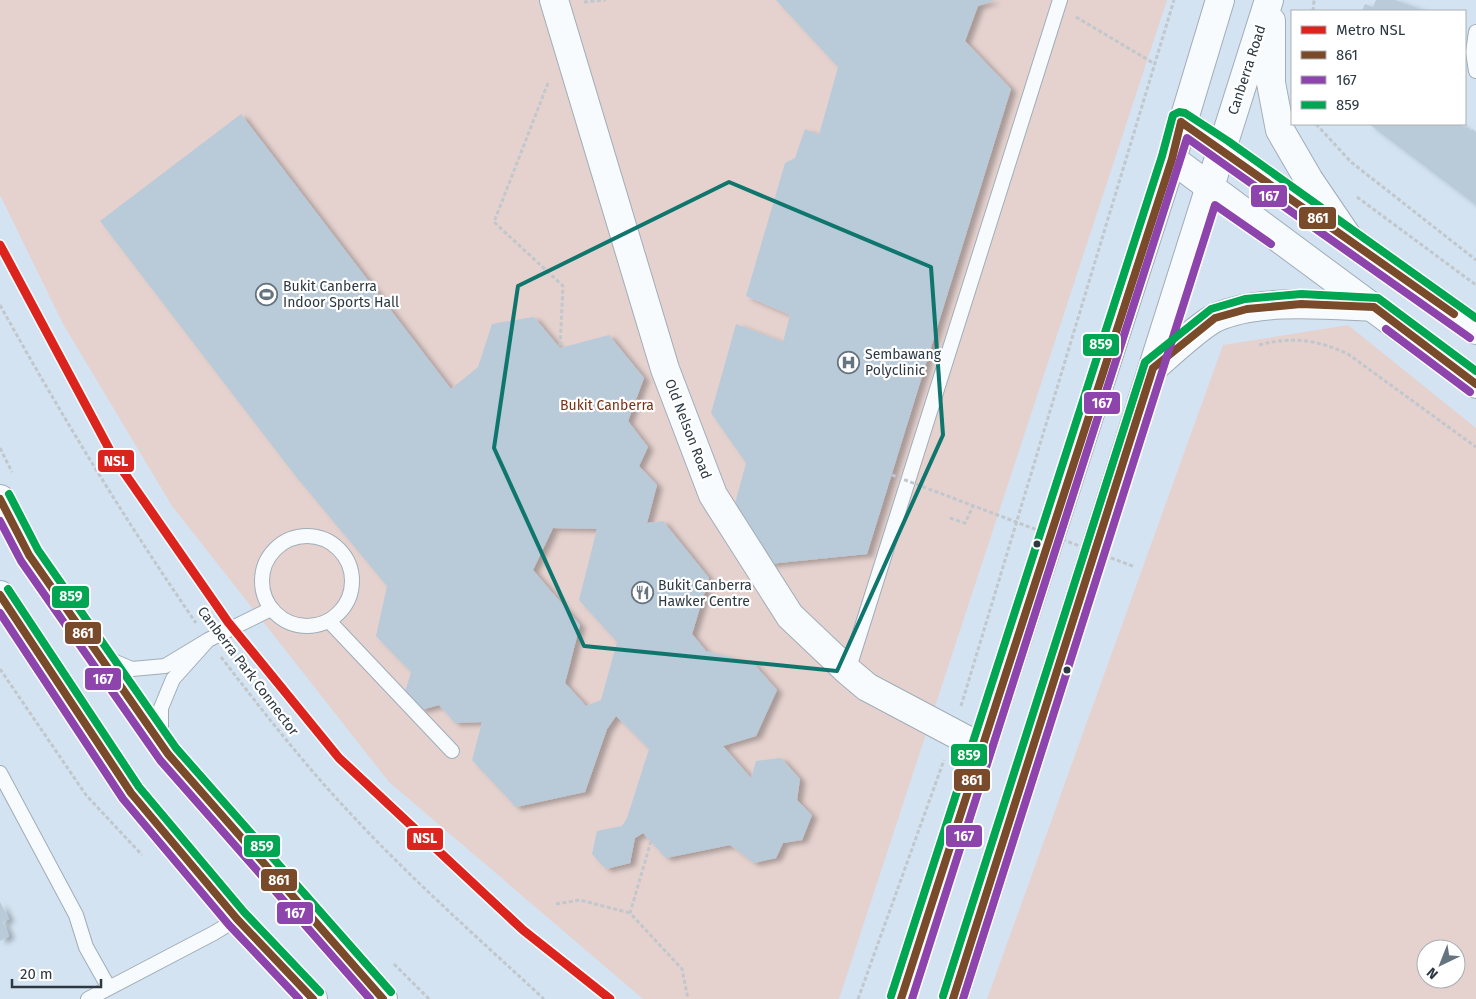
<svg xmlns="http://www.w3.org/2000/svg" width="1476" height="999" font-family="'Fira Sans',sans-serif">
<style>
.green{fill:#e5d2cf;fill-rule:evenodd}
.building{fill:#b9cad9;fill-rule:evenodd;filter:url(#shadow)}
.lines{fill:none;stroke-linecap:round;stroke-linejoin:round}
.lane-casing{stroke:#a0adb8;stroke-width:16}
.street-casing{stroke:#a0adb8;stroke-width:30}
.secondary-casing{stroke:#a0adb8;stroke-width:30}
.primary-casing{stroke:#a0adb8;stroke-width:30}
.path{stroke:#c1c7cc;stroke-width:3;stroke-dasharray:4 2.5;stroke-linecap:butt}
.lane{stroke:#f8fbfd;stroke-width:14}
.street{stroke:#f8fbfd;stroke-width:28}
.secondary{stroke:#f8fbfd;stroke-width:28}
.primary{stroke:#f8fbfd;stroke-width:28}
.path-bridge{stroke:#c1c7cc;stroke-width:3;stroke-dasharray:4 2.5;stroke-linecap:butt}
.bus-1-casing{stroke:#fff;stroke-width:11}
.bus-2-casing{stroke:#fff;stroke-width:11}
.bus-3-casing{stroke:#fff;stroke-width:11}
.bus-1{stroke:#7a4b2a;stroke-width:8}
.bus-2{stroke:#8e44ad;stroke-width:8}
.bus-3{stroke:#00a651;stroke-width:8}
.metro-1-casing{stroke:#fff;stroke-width:12}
.metro-1{stroke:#dc241f;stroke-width:9}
.marked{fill:none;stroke:#0f766e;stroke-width:4;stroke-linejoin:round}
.bus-dot{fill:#2c3842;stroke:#fff;stroke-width:2}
.labels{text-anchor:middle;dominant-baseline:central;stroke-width:4.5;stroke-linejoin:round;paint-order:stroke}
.street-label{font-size:14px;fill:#2c3842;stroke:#fff}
.poi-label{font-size:14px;fill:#2c3842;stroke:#fff;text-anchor:start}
.park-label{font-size:14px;fill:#7c3013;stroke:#fff}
.line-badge{stroke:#fff;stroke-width:2}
.badge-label{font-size:14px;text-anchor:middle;font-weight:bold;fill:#fff}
</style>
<defs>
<filter id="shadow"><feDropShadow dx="5.5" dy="3" stdDeviation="2.5" flood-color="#0004"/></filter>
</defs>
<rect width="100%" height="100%" fill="#d3e3f1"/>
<!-- green -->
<path class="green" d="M 0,0 L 1167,0 L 839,999 L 643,999 L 389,782 L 172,506 L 63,324 L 0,195 Z
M 1348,325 L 1476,428 L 1476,999 L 987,999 L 1223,345 ZM 1426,949 L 1456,949 L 1456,979 L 1426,979 Z"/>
<!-- building -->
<path class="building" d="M 776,0 L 995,0 L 978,6 L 965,41 L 1011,89 L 867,554 L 769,564 L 734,507 L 746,463 L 711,413 L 736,324 L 783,342 L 790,315 L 746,296 L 785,163 L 795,158 L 805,129 L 819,135 L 838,67 Z
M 1376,0 L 1395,0 L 1425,11 L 1362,11 L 1365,4 L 1373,7 Z
M 241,114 L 451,389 L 478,367 L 492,324 L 534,317 L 560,348 L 609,335 L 644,378 L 628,421 L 648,447 L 639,466 L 657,485 L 647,523 L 663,521 L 709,578 L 692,634 L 706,651 L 753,663 L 777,690 L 756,736 L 723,746 L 751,778 L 756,761 L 781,758 L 800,779 L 797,800 L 812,815 L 802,840 L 783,843 L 776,858 L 754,863 L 730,845 L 666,858 L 643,833 L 635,838 L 630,863 L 606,869 L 592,854 L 597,831 L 622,826 L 627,818 L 649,749 L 616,716 L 607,729 L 585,792 L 516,807 L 472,760 L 482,722 L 455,723 L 439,705 L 421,710 L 405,692 L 411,672 L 376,636 L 387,586 L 294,474 L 100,221 ZM 553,528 L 597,529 L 579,600 L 617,642 L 601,700 L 586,706 L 565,683 L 580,625 L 533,570 Z
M 1369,124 L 1459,124 L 1470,132 L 1472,129 L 1476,132 L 1476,205 Z
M 0,902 L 9,919 L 3,922 L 9,936 L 0,941 Z"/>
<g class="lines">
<defs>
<path id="lane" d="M 1476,32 L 1473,52 L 1476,71
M262 581a45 45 0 1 1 90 0a45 45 0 1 1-90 0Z
M 329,621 L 452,751
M 208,640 L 271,609
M 106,658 L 132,669 L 165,666 L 208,640 L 173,679 L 161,708 L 161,739
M 848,671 L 1060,0
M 0,773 L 76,915 L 86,947 L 109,988
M 88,999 L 214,933 L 237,919"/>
<path id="street" d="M 554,0 L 665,369 L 713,495 L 790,616 L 848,671 L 867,687 L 982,748
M 1181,122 L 1222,149 L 1476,330
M 1172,159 L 1476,384"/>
<path id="secondary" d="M 1271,21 L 1271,83 L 1280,130 L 1309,180 L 1349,239
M 1153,368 C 1168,355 1199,326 1215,318 C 1258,298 1328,305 1374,307
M 901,999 L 1172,159 L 1220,0
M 953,999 L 1269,0"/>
<path id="primary" d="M 0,499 L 29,555 L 168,754 L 383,999
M 0,595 L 131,793 L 237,919 L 313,999"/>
</defs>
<!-- lane casing -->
<use href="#lane" class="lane-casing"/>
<!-- street casing -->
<use href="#street" class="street-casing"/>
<!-- secondary casing -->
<use href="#secondary" class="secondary-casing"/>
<!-- primary casing -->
<use href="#primary" class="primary-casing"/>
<!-- path -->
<path class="path" d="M 584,2 L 606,0
M 1313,11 L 1314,0
M 1076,17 L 1155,64
M 548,83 L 494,222 L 563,286 L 560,348
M 1316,124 L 1351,162 L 1476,260
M 1357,197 L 1476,285
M 0,305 C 61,415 125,520 196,623
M 1259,345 C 1291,336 1319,340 1348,354 L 1476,447
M 0,448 L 12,472
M 950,518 L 965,523 L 973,506
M 221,657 C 262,710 303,763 349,812 C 410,878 478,938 544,999
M 0,669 L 86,795 L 142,855
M 961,706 L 1174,0
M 651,841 L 630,913 L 682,969 L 688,999
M 556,904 L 580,900 L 630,913
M 394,964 L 429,999
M 858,999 L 944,760"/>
<!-- lane -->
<use href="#lane" class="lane"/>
<!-- street -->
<use href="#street" class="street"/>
<!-- secondary -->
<use href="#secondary" class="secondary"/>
<!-- primary -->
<use href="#primary" class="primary"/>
<!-- path-bridge -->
<path class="path-bridge" d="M 892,475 L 1135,567"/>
<defs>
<path id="bus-1" d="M 1181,122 L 1454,314
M 0,499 L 29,555 L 168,754 L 383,999
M 0,595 L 131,793 L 237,919 L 313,999
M 901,999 L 1172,159 L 1181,122
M 953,999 L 1153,368 L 1215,318 L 1247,309 L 1301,304 L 1374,307 L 1476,384"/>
<path id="bus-2" d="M 1386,329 L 1470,392
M 0,521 L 21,561 L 160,760 L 370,999
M 0,613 L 123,799 L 229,925 L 299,999
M 912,999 L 1187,138 L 1470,338
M 963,999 L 1215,205 L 1271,244"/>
<path id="bus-3" d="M 9,494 L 38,550 L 176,748 L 391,992
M 8,589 L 139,787 L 244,912 L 320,992
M 891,996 L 1162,156 L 1173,115 L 1179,112 L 1185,113 L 1228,141 L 1476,318
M 943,996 L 1145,362 L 1211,309 L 1245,299 L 1301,294 L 1378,298 L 1476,371"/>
</defs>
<!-- bus-1 casing -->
<use href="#bus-1" class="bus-1-casing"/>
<!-- bus-2 casing -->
<use href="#bus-2" class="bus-2-casing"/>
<!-- bus-3 casing -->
<use href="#bus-3" class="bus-3-casing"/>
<!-- bus-1 -->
<use href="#bus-1" class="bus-1"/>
<!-- bus-2 -->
<use href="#bus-2" class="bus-2"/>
<!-- bus-3 -->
<use href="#bus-3" class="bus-3"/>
<defs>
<path id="metro-1" d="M 0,245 L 114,458 L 228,622 L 339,758 L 523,930 L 610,999"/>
</defs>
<!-- metro-1 casing -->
<use href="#metro-1" class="metro-1-casing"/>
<!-- metro-1 -->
<use href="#metro-1" class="metro-1"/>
</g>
<!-- marked area -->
<path class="marked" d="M 729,182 L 931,267 L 943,435 L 837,671 L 584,646 L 494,448 L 518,286 Z"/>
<!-- icons -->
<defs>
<symbol id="stadium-ring" viewBox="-11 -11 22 22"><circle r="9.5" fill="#fff" stroke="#66747f" stroke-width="1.5"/><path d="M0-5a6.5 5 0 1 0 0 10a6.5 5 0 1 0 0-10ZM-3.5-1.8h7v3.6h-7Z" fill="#66747f"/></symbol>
<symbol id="hospital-ring" viewBox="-11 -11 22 22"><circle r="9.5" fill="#fff" stroke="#66747f" stroke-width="1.5"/><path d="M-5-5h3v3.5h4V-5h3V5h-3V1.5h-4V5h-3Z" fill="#66747f"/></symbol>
<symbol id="restaurant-ring" viewBox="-11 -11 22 22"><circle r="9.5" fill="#fff" stroke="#66747f" stroke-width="1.5"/><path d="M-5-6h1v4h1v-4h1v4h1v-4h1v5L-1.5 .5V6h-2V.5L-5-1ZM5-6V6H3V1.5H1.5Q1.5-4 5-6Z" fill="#66747f"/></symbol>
</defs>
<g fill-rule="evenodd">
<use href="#stadium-ring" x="254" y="282" width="25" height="25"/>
<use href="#hospital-ring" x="836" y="350" width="25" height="25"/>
<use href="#restaurant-ring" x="630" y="580" width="25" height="25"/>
</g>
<!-- markers -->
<g class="bus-dot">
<circle cx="1037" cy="544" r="4.5"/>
<circle cx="1067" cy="670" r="4.5"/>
</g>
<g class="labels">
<!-- street labels -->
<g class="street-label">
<text transform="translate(1247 70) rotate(-72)">Canberra Road</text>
<text transform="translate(688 429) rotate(69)">Old Nelson Road</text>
<text transform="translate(248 671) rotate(53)">Canberra Park Connector</text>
</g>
<!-- poi labels -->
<g class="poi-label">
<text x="283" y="286">Bukit Canberra<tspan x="283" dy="16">Indoor Sports Hall</tspan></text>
<text x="865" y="354">Sembawang<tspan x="865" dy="16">Polyclinic</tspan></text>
<text x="658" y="585">Bukit Canberra<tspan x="658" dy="16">Hawker Centre</tspan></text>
</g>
<!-- park labels -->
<g class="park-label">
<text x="607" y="405">Bukit Canberra</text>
</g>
</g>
<g class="line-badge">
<rect x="1250" y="184" width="38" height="24" rx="5" fill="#8e44ad"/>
<rect x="1298" y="206" width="39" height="24" rx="5" fill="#7a4b2a"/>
<rect x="1082" y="333" width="38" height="24" rx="5" fill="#00a651"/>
<rect x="1083" y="391" width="38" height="24" rx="5" fill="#8e44ad"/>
<rect x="97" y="449" width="38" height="24" rx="5" fill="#dc241f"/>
<rect x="51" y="585" width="39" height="24" rx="5" fill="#00a651"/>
<rect x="64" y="621" width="38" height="24" rx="5" fill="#7a4b2a"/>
<rect x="84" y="667" width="38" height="24" rx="5" fill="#8e44ad"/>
<rect x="950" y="743" width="38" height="24" rx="5" fill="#00a651"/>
<rect x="953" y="768" width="38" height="24" rx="5" fill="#7a4b2a"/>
<rect x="945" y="824" width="38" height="24" rx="5" fill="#8e44ad"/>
<rect x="406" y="827" width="38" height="24" rx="5" fill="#dc241f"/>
<rect x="243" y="834" width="38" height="24" rx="5" fill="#00a651"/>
<rect x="260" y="868" width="38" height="24" rx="5" fill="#7a4b2a"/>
<rect x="276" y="901" width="38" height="24" rx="5" fill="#8e44ad"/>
</g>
<g class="badge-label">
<text x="1269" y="201">167</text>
<text x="1318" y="223">861</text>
<text x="1101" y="349">859</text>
<text x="1102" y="408">167</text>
<text x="116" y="466">NSL</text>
<text x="71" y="601">859</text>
<text x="83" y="638">861</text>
<text x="103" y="684">167</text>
<text x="969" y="760">859</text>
<text x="972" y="785">861</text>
<text x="964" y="841">167</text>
<text x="425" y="843">NSL</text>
<text x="262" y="851">859</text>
<text x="279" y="885">861</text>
<text x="295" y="918">167</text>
</g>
<!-- legend -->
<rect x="1291" y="10" width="175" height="115" fill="#ffffff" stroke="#abafb3"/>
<rect x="1301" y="26" width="25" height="8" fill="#dc241f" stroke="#abafb3"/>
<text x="1336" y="35" font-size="15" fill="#2c3842">Metro NSL</text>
<rect x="1301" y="51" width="25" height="8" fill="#7a4b2a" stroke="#abafb3"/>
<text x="1336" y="60" font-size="15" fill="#2c3842">861</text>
<rect x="1301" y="76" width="25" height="8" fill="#8e44ad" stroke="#abafb3"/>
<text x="1336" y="85" font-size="15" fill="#2c3842">167</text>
<rect x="1301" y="101" width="25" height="8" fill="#00a651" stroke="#abafb3"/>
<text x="1336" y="110" font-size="15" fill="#2c3842">859</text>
<!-- north arrow -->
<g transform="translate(1441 964) rotate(223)"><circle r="24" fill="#ffffff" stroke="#abafb3"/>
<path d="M0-4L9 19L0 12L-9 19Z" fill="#66747f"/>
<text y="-8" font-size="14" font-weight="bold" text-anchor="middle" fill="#2c3842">N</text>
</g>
<!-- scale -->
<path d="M12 979v8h89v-8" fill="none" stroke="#2c3842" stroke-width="2.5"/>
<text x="20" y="979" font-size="15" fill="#2c3842" stroke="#ffffff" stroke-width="4" paint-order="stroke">20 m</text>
</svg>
